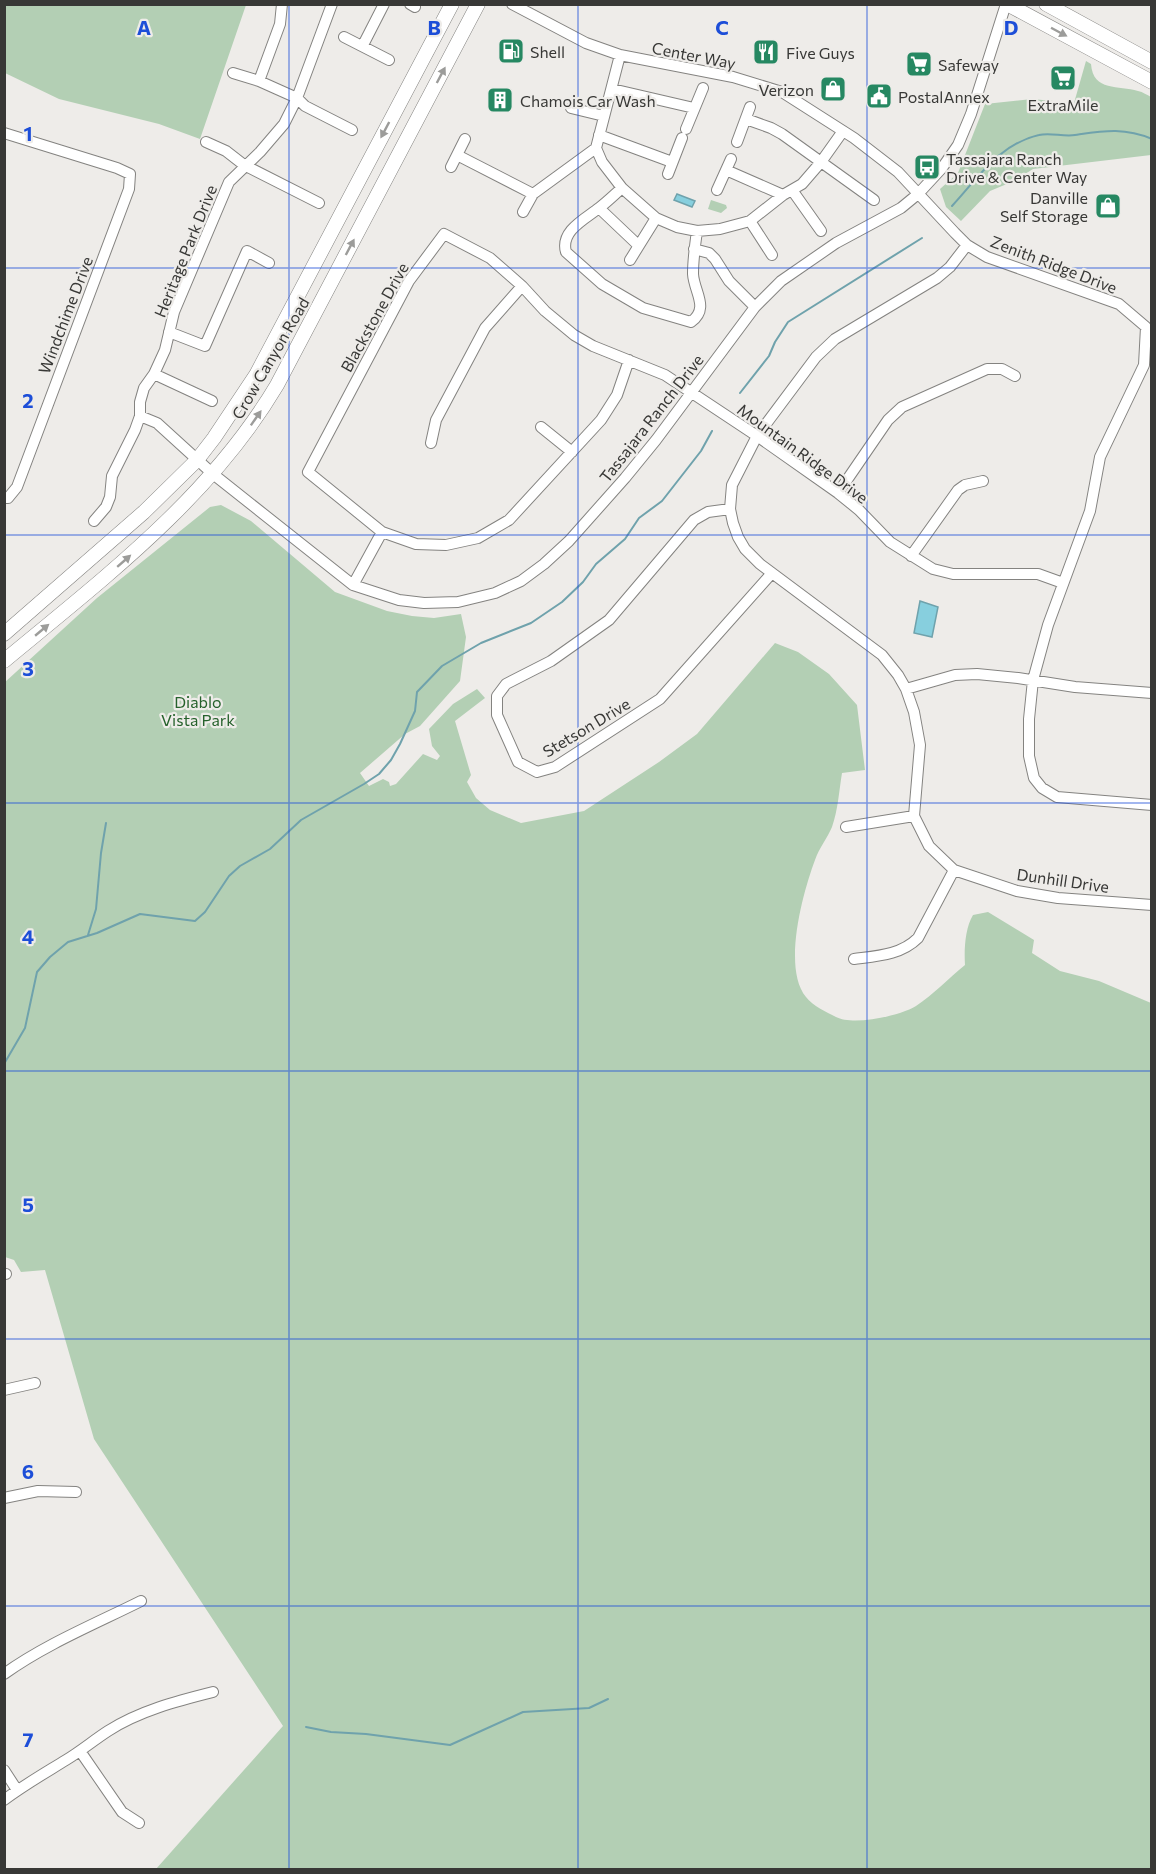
<svg xmlns="http://www.w3.org/2000/svg" width="1156" height="1874" font-family="Commissioner,sans-serif">
<style>
.green{fill:#b3cfb4}
.water{fill:#87cfde;stroke:#6fa2ac;stroke-width:1.5}
.lines{fill:none;stroke-linecap:round;stroke-linejoin:round}
.stream{stroke:#6fa2ac;stroke-width:2}
.minor-casing{stroke:#848380;stroke-width:12}
.major-casing{stroke:#848380;stroke-width:15}
.minor{stroke:#fff;stroke-width:10}
.major{stroke:#fff;stroke-width:14}
.oneway{fill:#9c9c9a}
.grid{fill:none;stroke:#1d4ed8;stroke-width:1.5;stroke-opacity:0.55}
.labels{text-anchor:middle;dominant-baseline:central;stroke-width:4.5;stroke-linejoin:round;paint-order:stroke}
.poi-label{font-size:16px;fill:#383836;stroke:#eeece9;text-anchor:start}
.street-label{font-size:16px;fill:#383836;stroke:#eeece9}
.park-label{font-size:16px;fill:#26622c;stroke:#eeece9}
.grid-label{font-size:20px;text-anchor:middle;font-weight:bold;fill:#1d4ed8;stroke:#eeece9;stroke-width:4.5;stroke-linejoin:round;paint-order:stroke}
</style>
<rect width="100%" height="100%" fill="#eeece9"/>
<!-- green -->
<path class="green" d="M 4,5 L 5,4 L 246,5 L 200,139 L 159,124 L 59,99 L 5,73 Z
M 1086,61 L 1091,64 C 1093,92 1119,85 1138,91 C 1143,92 1147,95 1151,97 L 1151,155 L 1033,169 L 1014,181 L 990,191 L 961,221 L 946,207 L 940,189 L 958,173 L 985,104 L 1032,99 L 1074,103 Z
M 711,200 L 726,205 L 727,208 L 721,213 L 708,209 Z
M 221,505 L 251,521 L 335,592 L 387,611 L 412,616 L 434,618 L 461,614 L 466,637 L 460,681 L 420,726 L 405,734 L 360,773 L 369,786 L 383,779 L 389,782 L 390,786 L 396,784 L 423,754 L 437,760 L 440,756 L 432,746 L 429,729 L 453,704 L 477,689 L 485,698 L 455,721 L 471,775 L 467,782 L 476,798 L 490,810 L 521,823 L 584,811 L 659,762 L 697,734 L 775,643 L 798,652 L 829,674 L 857,705 L 865,770 L 842,773 C 839,791 838,810 832,827 C 827,839 819,848 815,860 C 803,892 782,968 806,997 C 813,1006 826,1012 836,1017 C 853,1026 900,1016 916,1006 C 933,995 949,978 965,965 C 964,950 965,928 973,915 L 988,912 L 1034,940 L 1032,953 L 1060,971 L 1099,981 L 1151,1003 L 1151,1869 L 156,1869 L 283,1726 L 94,1439 L 45,1270 L 21,1272 L 14,1260 L 5,1257 L 4,683 L 97,598 L 210,507 Z"/>
<!-- water -->
<path class="water" d="M 677,194 L 695,201 L 692,207 L 674,200 Z
M 920,601 L 938,607 L 932,637 L 914,633 Z"/>
<g class="lines">
<!-- stream -->
<path class="stream" d="M 952,206 C 978,178 999,144 1039,135 C 1050,132 1063,137 1075,135 C 1103,131 1124,127 1152,139
M 740,393 L 769,356 L 775,342 L 788,322 L 922,238
M 88,935 L 96,909 L 101,853 L 106,823
M 4,1064 L 25,1028 L 37,972 L 50,957 L 68,942 L 97,933 L 140,914 L 195,921 L 205,912 L 229,876 L 240,866 L 270,849 L 301,820 L 364,784 L 379,774 L 391,760 L 400,744 L 415,711 L 417,692 L 442,666 L 481,643 L 531,623 L 562,602 L 583,582 L 596,564 L 625,539 L 639,518 L 662,501 L 701,451 L 712,431
M 306,1727 L 331,1732 L 366,1734 L 450,1745 L 523,1712 L 589,1708 L 608,1699"/>
<defs>
<path id="minor" d="M 410,4 L 415,7
M 512,4 L 586,43 L 620,55 L 733,77 L 782,92 L 854,138 L 898,172 L 955,233 L 967,245 L 987,257 L 1119,304 L 1146,327 L 1144,365 L 1100,457 L 1090,511 L 1048,625 L 1033,680 L 1029,719 L 1029,756 L 1034,778 L 1042,788 L 1057,797 L 1152,805
M 344,37 L 389,60
M 363,45 L 384,4
M 620,55 L 596,148 L 602,162 L 622,188 L 656,218 L 677,227 L 697,231 L 720,229 L 750,221 L 783,195 L 802,184 L 821,162 L 843,131
M 233,73 L 259,81 L 297,98 L 305,106 L 352,130
M 259,81 L 280,24 L 282,4
M 612,89 L 694,108
M 571,108 L 604,116
M 746,119 L 771,128 L 782,134 L 874,200
M 686,129 L 703,88
M 4,133 L 117,168 L 130,174 L 129,189 L 17,487 L 8,498 L 4,498
M 599,135 L 672,162
M 206,142 L 226,151 L 244,165 L 319,203
M 737,142 L 750,107
M 457,155 L 533,194 L 596,148
M 451,167 L 465,139
M 726,170 L 783,195
M 668,174 L 682,138
M 622,188 C 614,195 607,202 599,208 C 585,219 560,231 566,252 L 602,284 L 643,308 L 691,322 C 710,308 694,292 693,274 C 693,259 695,245 697,231
M 717,190 L 731,159
M 792,190 L 821,231
M 599,208 L 638,245
M 523,212 L 533,194
M 750,221 L 772,255
M 694,249 L 709,253 L 715,259 L 729,281 L 755,307
M 630,260 L 656,218
M 169,332 L 205,346 L 247,251 L 269,263
M 629,360 L 617,395 L 601,420 L 509,520 L 478,538 L 446,545 L 416,544 L 382,532 L 308,472 L 409,281 L 444,234 L 490,258 L 522,286 L 545,311 L 574,335 L 593,346 L 665,375 L 757,436 L 838,493 L 859,510 L 890,542 L 933,569 L 953,574 L 1038,574 L 1063,583
M 154,374 L 212,401
M 140,416 L 157,423 L 213,474 L 353,585 L 399,600 L 424,603 L 458,602 L 495,593 L 521,581 L 544,564 L 569,541 L 625,478 L 656,440 L 755,307 L 781,281 L 836,243 L 901,208 L 918,194 L 942,168 L 958,145 L 971,114 L 1006,4
M 541,427 L 572,452
M 431,443 L 436,420 L 485,328 L 522,286
M 838,493 L 888,420 L 902,407 L 987,369 L 1002,369 L 1015,376
M 730,509 L 708,512 L 694,520 L 609,620 L 551,661 L 506,684 L 497,696 L 497,715 L 518,762 L 537,772 L 555,767 L 660,699 L 772,573
M 94,521 L 106,507 L 110,497 L 112,476 L 135,430 L 140,416 L 140,402 L 144,388 L 154,374 L 165,350 L 174,312 L 229,182 L 260,152 L 284,124 L 297,98 L 332,4
M 911,556 L 958,490 L 965,485 L 983,481
M 353,585 L 382,532
M 906,689 L 898,675 L 882,655 L 760,564 L 745,549 L 738,537 L 733,523 L 730,509 L 732,485 L 757,436 L 816,357 L 835,339 L 937,278 L 950,267 L 967,245
M 1152,693 L 1075,687 L 1018,678 L 977,674 L 955,675 L 906,689 L 914,712 L 920,745 L 914,816 L 929,846 L 954,870 L 1017,891 L 1058,898 L 1152,905
M 846,827 L 914,816
M 854,959 C 877,956 901,955 918,938 L 954,870
M 4,1274 L 6,1274
M 4,1390 L 35,1383
M 4,1498 L 38,1491 L 76,1492
M 4,1674 C 46,1644 95,1624 141,1601
M 80,1751 L 122,1812 L 139,1823
M 4,1770 L 17,1790
M 4,1800 C 24,1785 45,1773 66,1760 C 81,1751 94,1740 108,1731 C 139,1711 177,1701 213,1692"/>
<path id="major" d="M 1007,4 L 1152,82
M 1046,4 L 1152,62
M 4,634 L 144,512 L 197,460 L 214,438 L 256,375 L 452,4
M 4,661 C 104,578 210,498 277,385 L 478,4"/>
</defs>
<!-- minor casing -->
<use href="#minor" class="minor-casing"/>
<!-- major casing -->
<use href="#major" class="major-casing"/>
<!-- minor -->
<use href="#minor" class="minor"/>
<!-- major -->
<use href="#major" class="major"/>
</g>
<!-- one-way arrows -->
<defs><path id="oneway-solid" d="M-6-.8H1V-3.2L6.5 0L1 3.2V.8H-6Z" transform="scale(1.5)"/></defs>
<g class="oneway">
<use href="#oneway-solid" transform="translate(1059 32) rotate(28)"/>
<use href="#oneway-solid" transform="translate(441 75) rotate(-62)"/>
<use href="#oneway-solid" transform="translate(385 130) rotate(118)"/>
<use href="#oneway-solid" transform="translate(350 247) rotate(-62)"/>
<use href="#oneway-solid" transform="translate(256 418) rotate(-55)"/>
<use href="#oneway-solid" transform="translate(124 561) rotate(-41)"/>
<use href="#oneway-solid" transform="translate(42 630) rotate(-40)"/>
</g>
<!-- grid -->
<path class="grid" d="M 289,4 L 289,1870M 578,4 L 578,1870M 867,4 L 867,1870M 4,268 L 1152,268M 4,535 L 1152,535M 4,803 L 1152,803M 4,1071 L 1152,1071M 4,1339 L 1152,1339M 4,1606 L 1152,1606"/>
<!-- icons -->
<defs>
<symbol id="fuel-square" viewBox="-11 -11 22 22"><rect x="-9" y="-9" width="18" height="18" rx="4" fill="#268862" stroke="#eeece9"/><path d="M-5.5-6h7V0h2V4h1.3V-2.5L3-4.5l.8-.8L6-3V5H2.5V1h-1V6h-7ZM-4.2-4.7v3.2H.2V-4.7Z" fill="#fff"/></symbol>
<symbol id="restaurant-square" viewBox="-11 -11 22 22"><rect x="-9" y="-9" width="18" height="18" rx="4" fill="#268862" stroke="#eeece9"/><path d="M-5-6h1v4h1v-4h1v4h1v-4h1v5L-1.5 .5V6h-2V.5L-5-1ZM5-6V6H3V1.5H1.5Q1.5-4 5-6Z" fill="#fff"/></symbol>
<symbol id="supermarket-square" viewBox="-11 -11 22 22"><rect x="-9" y="-9" width="18" height="18" rx="4" fill="#268862" stroke="#eeece9"/><path d="M-6-5.5h2.5l.6 2H6L4.5 2H-2.5L-4.4-4H-6ZM-1.5 3.2a1.3 1.3 0 1 0 .1 0ZM3 3.2a1.3 1.3 0 1 0 .1 0Z" fill="#fff"/></symbol>
<symbol id="shop-square" viewBox="-11 -11 22 22"><rect x="-9" y="-9" width="18" height="18" rx="4" fill="#268862" stroke="#eeece9"/><path d="M-5-2.5h2.3a2.7 3.5 0 0 1 5.4 0H5L5.5 6h-11ZM-1.5-2.5h3a1.5 2.3 0 0 0-3 0Z" fill="#fff"/></symbol>
<symbol id="civic-square" viewBox="-11 -11 22 22"><rect x="-9" y="-9" width="18" height="18" rx="4" fill="#268862" stroke="#eeece9"/><path d="M-.6-6.5H3V-4.5H.6V-3L4-1V1h2V6H-6V1h2V-1L-.6-3ZM-1.2 2.5V6h2.4V2.5Z" fill="#fff"/></symbol>
<symbol id="building-square" viewBox="-11 -11 22 22"><rect x="-9" y="-9" width="18" height="18" rx="4" fill="#268862" stroke="#eeece9"/><path d="M-4-6H4V6H1V3H-1V6H-4ZM-2.5-4.3h1.7v1.8h-1.7ZM.8-4.3h1.7v1.8H.8ZM-2.5-1h1.7V.8h-1.7ZM.8-1h1.7V.8H.8Z" fill="#fff"/></symbol>
<symbol id="bus-square" viewBox="-11 -11 22 22"><rect x="-9" y="-9" width="18" height="18" rx="4" fill="#268862" stroke="#eeece9"/><path d="M-5-6H5V4H4V6H2V4H-2V6H-4V4H-5ZM-3.5-4V0h7V-4ZM-3.5 1.2v1.5H-2V1.2ZM2 1.2v1.5H3.5V1.2Z" fill="#fff"/></symbol>
</defs>
<g fill-rule="evenodd">
<use href="#fuel-square" x="496" y="36" width="30" height="30"/>
<use href="#restaurant-square" x="751" y="37" width="30" height="30"/>
<use href="#supermarket-square" x="904" y="49" width="30" height="30"/>
<use href="#supermarket-square" x="1048" y="63" width="30" height="30"/>
<use href="#shop-square" x="818" y="74" width="30" height="30"/>
<use href="#civic-square" x="864" y="81" width="30" height="30"/>
<use href="#building-square" x="485" y="85" width="30" height="30"/>
<use href="#bus-square" x="912" y="152" width="30" height="30"/>
<use href="#shop-square" x="1093" y="191" width="30" height="30"/>
</g>
<g class="labels">
<!-- poi labels -->
<g class="poi-label">
<text x="530" y="51">Shell</text>
<text x="786" y="52">Five Guys</text>
<text x="938" y="64">Safeway</text>
<text x="814" y="89" text-anchor="end">Verizon</text>
<text x="898" y="96">PostalAnnex</text>
<text x="520" y="100">Chamois Car Wash</text>
<text x="1063" y="104" text-anchor="middle">ExtraMile</text>
<text x="946" y="158">Tassajara Ranch<tspan x="946" dy="18">Drive &amp; Center Way</tspan></text>
<text x="1088" y="197" text-anchor="end">Danville<tspan x="1088" dy="18">Self Storage</tspan></text>
</g>
<!-- street labels -->
<g class="street-label">
<text transform="translate(694 55) rotate(11)">Center Way</text>
<text transform="translate(185 251) rotate(-68)">Heritage Park Drive</text>
<text transform="translate(1054 264) rotate(21)">Zenith Ridge Drive</text>
<text transform="translate(65 315) rotate(-69)">Windchime Drive</text>
<text transform="translate(374 317) rotate(-61)">Blackstone Drive</text>
<text transform="translate(270 358) rotate(-60)">Crow Canyon Road</text>
<text transform="translate(651 418) rotate(-52)">Tassajara Ranch Drive</text>
<text transform="translate(803 453) rotate(36)">Mountain Ridge Drive</text>
<text transform="translate(586 727) rotate(-31)">Stetson Drive</text>
<text transform="translate(1063 880) rotate(8)">Dunhill Drive</text>
</g>
<!-- park labels -->
<g class="park-label">
<text x="198" y="701">Diablo<tspan x="198" dy="18">Vista Park</tspan></text>
</g>
</g>
<g class="grid-label">
<text x="144" y="35">A</text>
<text x="434" y="35">B</text>
<text x="722" y="35">C</text>
<text x="1011" y="35">D</text>
<text x="28" y="141">1</text>
<text x="28" y="408">2</text>
<text x="28" y="676">3</text>
<text x="28" y="944">4</text>
<text x="28" y="1212">5</text>
<text x="28" y="1479">6</text>
<text x="28" y="1747">7</text>
</g>
<!-- border -->
<rect width="1156" height="1874" fill="none" stroke="#383836" stroke-width="12"/>
</svg>
